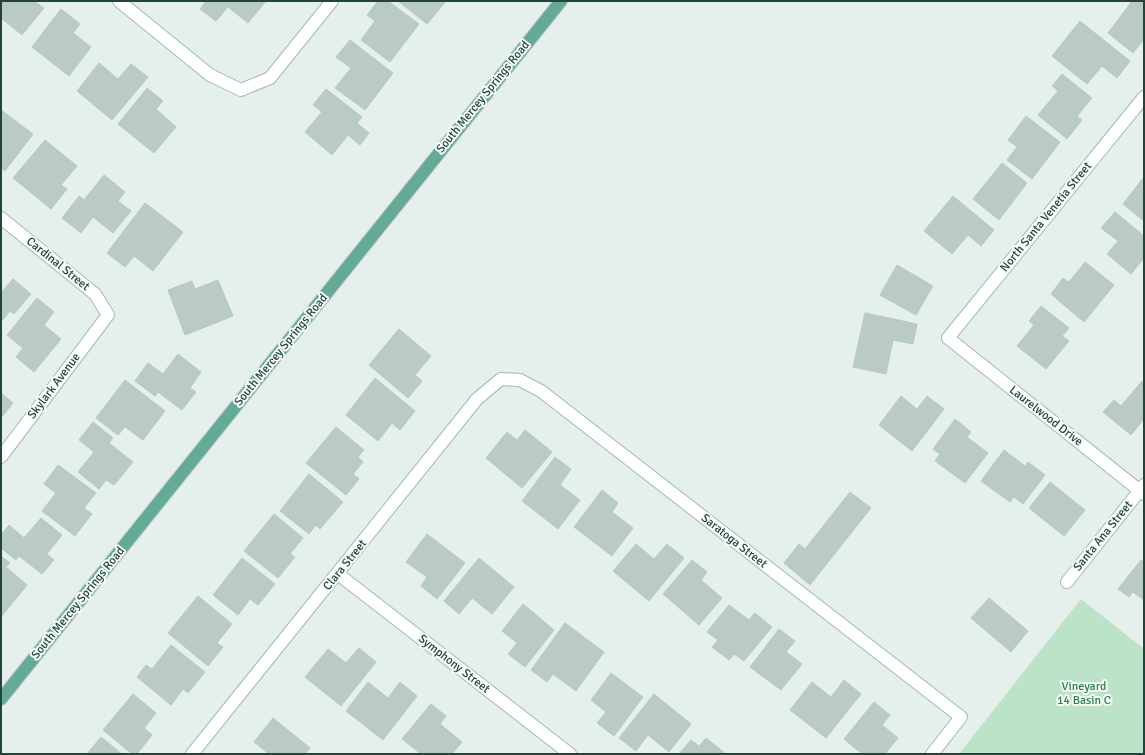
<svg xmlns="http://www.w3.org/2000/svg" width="1145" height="755" font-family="Signika,sans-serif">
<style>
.green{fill:#bce2c7}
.building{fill:#bacbc4;stroke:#b6cac2}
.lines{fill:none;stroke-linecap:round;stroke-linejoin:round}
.minor-casing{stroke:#a7b8b3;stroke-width:14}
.major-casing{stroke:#c1cbc8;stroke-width:14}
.minor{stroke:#fff;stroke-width:12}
.major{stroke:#65a999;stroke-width:12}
.labels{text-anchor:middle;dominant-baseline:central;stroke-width:4;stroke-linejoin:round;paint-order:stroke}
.street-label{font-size:12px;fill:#22443b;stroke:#f6fbf9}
.park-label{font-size:12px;fill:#277f4b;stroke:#f6fbf9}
</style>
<rect width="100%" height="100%" fill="#e5efeb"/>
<!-- green -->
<path class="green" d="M 1081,599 L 1144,649 L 1144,754 L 959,754 Z"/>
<!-- building -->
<path class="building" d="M 1,1 L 34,1 L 44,8 L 22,35 L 1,18 Z
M 206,1 L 266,1 L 248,23 L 228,7 L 216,21 L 200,9 Z
M 378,1 L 388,1 L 419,24 L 390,62 L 361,40 L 375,21 L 367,15 Z
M 398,1 L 446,1 L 427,24 Z
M 1132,1 L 1141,1 L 1144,3 L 1144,39 L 1133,53 L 1108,33 Z
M 61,9 L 80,24 L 73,33 L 91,47 L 69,76 L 32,47 Z
M 1080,21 L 1130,61 L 1117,78 L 1102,66 L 1087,84 L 1052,56 Z
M 350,40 L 393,73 L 365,110 L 335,88 L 351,68 L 336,57 Z
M 99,63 L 118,79 L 131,64 L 148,77 L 112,120 L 77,91 Z
M 1062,74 L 1092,98 L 1077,116 L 1082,120 L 1067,139 L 1038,115 L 1058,91 L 1052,86 Z
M 147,88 L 163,101 L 156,109 L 176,127 L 154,153 L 118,124 Z
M 326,89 L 362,117 L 357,123 L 369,133 L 360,145 L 348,135 L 332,155 L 305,132 L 322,112 L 313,105 Z
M 1,110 L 33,134 L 5,171 L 1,168 Z
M 1026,116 L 1060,142 L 1032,179 L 1007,160 L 1017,147 L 1008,140 Z
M 45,140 L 77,166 L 61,185 L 67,189 L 51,209 L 13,178 Z
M 1002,163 L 1027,183 L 999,220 L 973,199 Z
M 104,175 L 125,192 L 118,201 L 131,211 L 113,233 L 93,217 L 81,233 L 62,218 L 79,196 L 84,200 Z
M 1144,177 L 1144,221 L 1123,204 Z
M 953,196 L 994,230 L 981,246 L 968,235 L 952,254 L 924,231 Z
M 145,203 L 183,232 L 153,271 L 134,256 L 125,267 L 107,253 Z
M 1115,212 L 1144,236 L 1144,258 L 1131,274 L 1107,254 L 1118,241 L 1101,228 Z
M 1085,262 L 1114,285 L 1084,322 L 1051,294 L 1063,278 L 1069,282 Z
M 897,265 L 933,286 L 916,315 L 880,295 Z
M 13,279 L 31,294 L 14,314 L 10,311 L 1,322 L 1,293 Z
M 218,280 L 233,316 L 185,335 L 168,290 L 192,281 L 195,289 Z
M 37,298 L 54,312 L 44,325 L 61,339 L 34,372 L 16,357 L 23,348 L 7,335 Z
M 1041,306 L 1069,328 L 1062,336 L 1069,341 L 1046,369 L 1017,346 L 1034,325 L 1029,321 Z
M 865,313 L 917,324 L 913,344 L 893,340 L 886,374 L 853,367 Z
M 399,329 L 431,356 L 415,375 L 422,381 L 408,398 L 369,365 Z
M 178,354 L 201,372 L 190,388 L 196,392 L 182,410 L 158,392 L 155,396 L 135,381 L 148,363 L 163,374 Z
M 375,378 L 415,411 L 400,430 L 392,423 L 378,441 L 346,415 Z
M 125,380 L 165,411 L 143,440 L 125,427 L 118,435 L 96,418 Z
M 1142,381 L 1144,383 L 1144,419 L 1131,435 L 1103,412 L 1114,400 L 1121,406 Z
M 1,393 L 13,403 L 1,418 Z
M 901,396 L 917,409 L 927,396 L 944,409 L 912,451 L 879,425 Z
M 955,419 L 971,432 L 967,437 L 988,453 L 965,483 L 935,461 L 940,454 L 933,449 Z
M 93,422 L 113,438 L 109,443 L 133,462 L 114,485 L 106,480 L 99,489 L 78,472 L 94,452 L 79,440 Z
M 336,427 L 364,450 L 358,457 L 363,462 L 353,474 L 359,479 L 346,495 L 306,463 Z
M 525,430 L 552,452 L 522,488 L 486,458 L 507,432 L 517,440 Z
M 1004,450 L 1025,466 L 1028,462 L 1045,475 L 1023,504 L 1014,497 L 1010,502 L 981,481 Z
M 555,457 L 571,469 L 560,485 L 580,500 L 558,529 L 522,501 Z
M 58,465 L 96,493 L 84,508 L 92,514 L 75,536 L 42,511 L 56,493 L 44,484 Z
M 309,474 L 343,502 L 320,529 L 316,525 L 309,534 L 280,511 Z
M 1050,482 L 1085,510 L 1064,536 L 1029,508 Z
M 602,490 L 618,503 L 612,512 L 633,528 L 612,556 L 574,527 Z
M 850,492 L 871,508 L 810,585 L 784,563 L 799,544 L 805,549 Z
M 274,514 L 303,538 L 290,554 L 295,557 L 278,578 L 244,551 Z
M 41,518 L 62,535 L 47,554 L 54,560 L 42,574 L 19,556 L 16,560 L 1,548 L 1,535 L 9,525 L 24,538 Z
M 427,534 L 465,563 L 437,599 L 421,586 L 427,577 L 406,562 Z
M 636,544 L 654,559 L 667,544 L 684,558 L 649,601 L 613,571 Z
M 1,556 L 10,563 L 6,567 L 27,585 L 1,617 Z
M 242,558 L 275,584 L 258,605 L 250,599 L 238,615 L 213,595 Z
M 479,558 L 514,587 L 492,614 L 472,598 L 459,614 L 444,601 Z
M 692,560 L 707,572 L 701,580 L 722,598 L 699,625 L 663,594 Z
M 1141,560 L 1144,563 L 1144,600 L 1133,592 L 1129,597 L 1118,589 Z
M 198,596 L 232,624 L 217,643 L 223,647 L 208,666 L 168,633 Z
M 989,598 L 1028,631 L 1011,652 L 971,618 Z
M 523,604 L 554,630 L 525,667 L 508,654 L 517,643 L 502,631 Z
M 729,605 L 749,620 L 755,613 L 772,627 L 744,661 L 734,654 L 729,660 L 712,647 L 718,640 L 707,632 Z
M 565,623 L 604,652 L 576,691 L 553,674 L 547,682 L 531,670 Z
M 779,629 L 795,641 L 786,652 L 802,664 L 781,690 L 750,667 Z
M 171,645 L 205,672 L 188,693 L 183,689 L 171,705 L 137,677 L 146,665 L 152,669 Z
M 359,648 L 376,662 L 341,706 L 305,677 L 328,649 L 346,663 Z
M 611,673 L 643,697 L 614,736 L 597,723 L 606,712 L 591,700 Z
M 844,680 L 861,694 L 826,738 L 790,710 L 812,682 L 831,697 Z
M 368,682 L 388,698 L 400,682 L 417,696 L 383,740 L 346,711 Z
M 133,694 L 156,713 L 144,728 L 152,735 L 137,754 L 132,754 L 103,730 Z
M 654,694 L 691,724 L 669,752 L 648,735 L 636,751 L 619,738 Z
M 874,702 L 890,715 L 882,725 L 898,738 L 885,754 L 862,754 L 844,739 Z
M 431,704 L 446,716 L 440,724 L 462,742 L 452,754 L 421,754 L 402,739 Z
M 273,718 L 310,748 L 305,754 L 269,754 L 254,742 Z
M 101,737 L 122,754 L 87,754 Z
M 706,738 L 726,754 L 679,754 L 691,740 L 699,746 Z"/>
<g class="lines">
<defs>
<path id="minor" d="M 119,1 L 210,75 L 241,90 L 270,78 L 332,1
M 1144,97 L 948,338 L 1144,494
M 1,218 L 95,294 L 108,315 L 1,457
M 338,574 L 570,754
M 1067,582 L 1144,485
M 192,754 L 477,399 L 501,379 L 520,380 L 541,391 L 961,717 L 932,754"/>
<path id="major" d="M 1,699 L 561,1"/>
</defs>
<!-- minor casing -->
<use href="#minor" class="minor-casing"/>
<!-- major casing -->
<use href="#major" class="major-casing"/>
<!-- minor -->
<use href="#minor" class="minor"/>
<!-- major -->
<use href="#major" class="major"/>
</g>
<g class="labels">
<!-- street labels -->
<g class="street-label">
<text transform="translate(483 97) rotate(-51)">South Mercey Springs Road</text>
<text transform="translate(1046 217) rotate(-51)">North Santa Venetia Street</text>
<text transform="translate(58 264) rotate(39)">Cardinal Street</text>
<text transform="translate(281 350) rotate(-51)">South Mercey Springs Road</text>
<text transform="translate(54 386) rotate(-53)">Skylark Avenue</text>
<text transform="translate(1046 416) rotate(38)">Laurelwood Drive</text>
<text transform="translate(1103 536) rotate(-51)">Santa Ana Street</text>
<text transform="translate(734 541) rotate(38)">Saratoga Street</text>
<text transform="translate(345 565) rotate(-51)">Clara Street</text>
<text transform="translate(78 603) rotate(-51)">South Mercey Springs Road</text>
<text transform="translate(454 664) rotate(38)">Symphony Street</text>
</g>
<!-- park labels -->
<g class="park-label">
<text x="1084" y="686">Vineyard<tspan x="1084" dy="14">14 Basin C</tspan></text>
</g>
</g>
<!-- border -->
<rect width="1145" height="755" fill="none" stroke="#22443b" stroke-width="4"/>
</svg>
